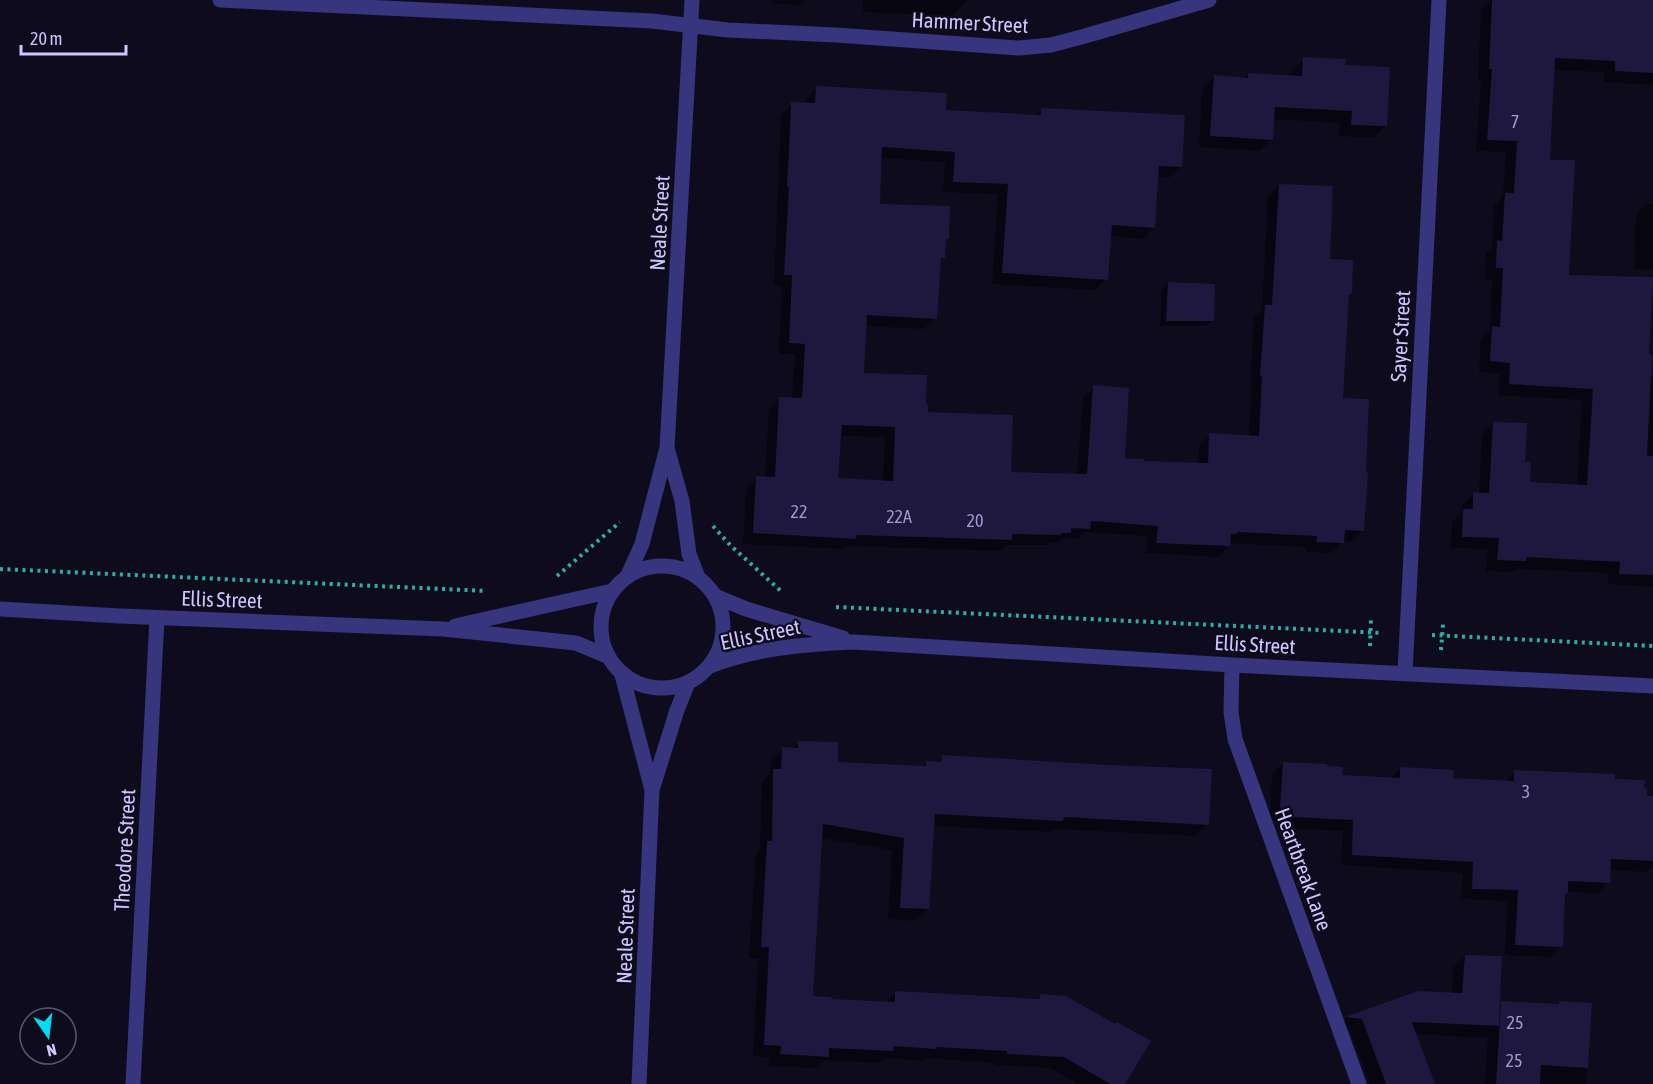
<svg xmlns="http://www.w3.org/2000/svg" width="1653" height="1084" font-family="'Asap Condensed',sans-serif">
<style>
.shadow{fill:#0007;fill-rule:evenodd}
.building{fill:#1e173e;fill-rule:evenodd}
.lines{fill:none;stroke-linecap:round;stroke-linejoin:round}
.path{stroke:#2ab0a7;stroke-width:4;stroke-dasharray:3 4.5;stroke-linecap:butt}
.minor{stroke:#37357d;stroke-width:15}
.labels{text-anchor:middle;dominant-baseline:central;stroke-width:4.5;stroke-linejoin:round;paint-order:stroke}
.number-label{font-size:18px;fill:#a19bcf}
.street-label{font-size:21px;fill:#cdc7ff;stroke:#0e0b1d}
</style>
<rect width="100%" height="100%" fill="#0e0b1d"/>
<!-- shadow -->
<path class="shadow" d="M 771,0 L 806,0 L 801,5 L 774,4 Z
M 863,0 L 968,0 L 951,16 L 863,12 Z
M 1491,0 L 1653,0 L 1653,83 L 1652,85 L 1604,82 L 1604,72 L 1553,70 L 1548,161 L 1568,276 L 1647,356 L 1649,377 L 1653,378 L 1653,587 L 1608,584 L 1609,573 L 1517,569 L 1513,572 L 1486,571 L 1488,549 L 1451,548 L 1452,522 L 1462,512 L 1462,505 L 1474,494 L 1479,494 L 1482,435 L 1493,423 L 1524,464 L 1528,483 L 1577,486 L 1582,400 L 1498,395 L 1499,374 L 1479,372 L 1481,339 L 1490,331 L 1492,279 L 1485,279 L 1486,253 L 1492,248 L 1494,206 L 1503,196 L 1506,152 L 1476,151 L 1481,80 L 1478,80 L 1481,10 Z
M 1304,59 L 1344,66 L 1385,126 L 1373,138 L 1339,136 L 1340,123 L 1273,119 L 1272,139 L 1260,151 L 1199,147 L 1202,89 L 1214,77 L 1244,79 L 1248,74 L 1291,77 L 1292,71 Z
M 817,88 L 945,112 L 1035,116 L 1042,110 L 1180,167 L 1169,178 L 1157,177 L 1154,228 L 1143,239 L 1110,236 L 1106,279 L 1095,290 L 992,284 L 998,194 L 943,192 L 945,162 L 880,158 L 878,205 L 947,239 L 944,241 L 944,257 L 939,262 L 935,318 L 924,329 L 865,326 L 863,374 L 926,413 L 1010,473 L 1077,475 L 1083,398 L 1094,387 L 1124,460 L 1198,464 L 1199,446 L 1210,435 L 1249,437 L 1251,387 L 1250,387 L 1254,318 L 1262,310 L 1268,196 L 1279,185 L 1350,293 L 1347,296 L 1342,399 L 1363,530 L 1352,541 L 1343,541 L 1332,553 L 1306,552 L 1306,547 L 1229,543 L 1229,546 L 1218,557 L 1146,553 L 1147,536 L 1085,532 L 1078,539 L 1063,538 L 1058,543 L 1051,543 L 1049,545 L 1006,545 L 1000,551 L 847,546 L 844,549 L 743,544 L 746,489 L 757,478 L 765,478 L 769,410 L 780,399 L 792,399 L 795,354 L 779,354 L 782,286 L 774,285 L 781,115 L 792,104 L 805,104 L 806,99 ZM 839,436 L 885,437 L 883,482 L 836,479 Z
M 1647,203 L 1653,204 L 1653,270 L 1634,269 L 1636,215 Z
M 1168,283 L 1212,320 L 1206,326 L 1160,326 L 1162,290 Z
M 798,743 L 837,763 L 922,767 L 926,763 L 935,764 L 942,757 L 1207,824 L 1195,836 L 1054,829 L 1050,832 L 933,826 L 928,909 L 915,921 L 888,919 L 892,850 L 820,838 L 811,997 L 830,1000 L 885,1003 L 896,993 L 1036,1001 L 1041,996 L 1123,1084 L 1078,1084 L 1051,1068 L 995,1065 L 995,1063 L 925,1058 L 923,1061 L 885,1058 L 880,1063 L 824,1060 L 815,1068 L 769,1066 L 769,1058 L 753,1056 L 758,959 L 749,958 L 756,854 L 760,849 L 762,782 L 770,774 L 771,761 L 783,749 L 792,749 Z
M 1283,763 L 1341,776 L 1390,779 L 1400,769 L 1452,779 L 1505,782 L 1515,772 L 1613,780 L 1643,790 L 1645,797 L 1653,797 L 1653,865 L 1647,872 L 1609,870 L 1609,882 L 1598,893 L 1567,892 L 1563,896 L 1561,946 L 1550,957 L 1505,955 L 1507,901 L 1461,899 L 1463,873 L 1341,865 L 1343,831 L 1283,828 L 1283,821 L 1270,820 L 1272,774 Z
M 1465,956 L 1498,1006 L 1502,1003 L 1556,1006 L 1559,1002 L 1590,1004 L 1586,1084 L 1485,1084 L 1488,1035 L 1485,1038 L 1415,1034 L 1433,1084 L 1370,1084 L 1350,1030 L 1336,1029 L 1346,1018 L 1419,992 L 1452,994 L 1453,968 Z"/>
<!-- building -->
<path class="building" d="M 1492,0 L 1653,0 L 1653,73 L 1615,71 L 1615,61 L 1555,58 L 1550,160 L 1575,160 L 1569,275 L 1653,277 L 1649,355 L 1652,355 L 1647,456 L 1653,456 L 1653,575 L 1619,574 L 1620,562 L 1526,557 L 1526,561 L 1497,560 L 1499,538 L 1462,537 L 1463,509 L 1473,509 L 1473,492 L 1489,493 L 1493,422 L 1527,423 L 1525,462 L 1531,462 L 1530,482 L 1587,485 L 1593,389 L 1509,384 L 1510,363 L 1490,361 L 1492,326 L 1500,327 L 1503,268 L 1496,268 L 1497,240 L 1502,241 L 1505,193 L 1514,193 L 1517,141 L 1487,140 L 1492,69 L 1489,69 Z
M 1303,57 L 1346,59 L 1345,65 L 1390,67 L 1387,126 L 1351,125 L 1352,111 L 1275,107 L 1273,140 L 1210,136 L 1214,75 L 1248,78 L 1248,73 L 1302,76 Z
M 816,86 L 947,93 L 946,110 L 1041,115 L 1041,108 L 1185,115 L 1182,167 L 1159,166 L 1155,228 L 1112,225 L 1108,280 L 1002,273 L 1008,184 L 953,182 L 955,152 L 882,147 L 880,204 L 950,206 L 949,239 L 946,239 L 945,258 L 941,258 L 937,319 L 867,315 L 864,373 L 927,375 L 926,404 L 928,405 L 928,412 L 1013,415 L 1011,472 L 1087,474 L 1093,385 L 1129,388 L 1125,458 L 1144,459 L 1144,461 L 1208,463 L 1209,433 L 1259,436 L 1262,376 L 1260,376 L 1265,305 L 1272,305 L 1279,184 L 1333,186 L 1330,259 L 1353,260 L 1352,294 L 1349,294 L 1343,398 L 1369,399 L 1366,472 L 1368,472 L 1364,531 L 1345,530 L 1344,543 L 1316,542 L 1317,536 L 1237,532 L 1237,534 L 1231,534 L 1230,546 L 1156,543 L 1158,526 L 1091,521 L 1090,529 L 1071,528 L 1071,533 L 1061,533 L 1061,535 L 1012,534 L 1012,540 L 857,535 L 856,539 L 753,533 L 756,476 L 775,477 L 779,397 L 802,398 L 805,344 L 789,343 L 792,275 L 784,275 L 789,187 L 787,186 L 790,130 L 791,102 L 815,103 ZM 842,425 L 895,427 L 893,481 L 838,478 Z
M 1168,282 L 1215,284 L 1214,321 L 1166,321 Z
M 798,741 L 838,742 L 838,762 L 926,766 L 926,761 L 941,762 L 942,755 L 1108,765 L 1212,769 L 1209,825 L 1064,817 L 1063,821 L 935,814 L 929,909 L 900,908 L 904,838 L 823,824 L 813,996 L 832,997 L 831,999 L 895,1002 L 895,991 L 1040,999 L 1040,994 L 1066,996 L 1115,1024 L 1117,1022 L 1151,1041 L 1125,1084 L 1110,1084 L 1064,1057 L 1007,1054 L 1007,1051 L 936,1047 L 936,1049 L 894,1046 L 893,1051 L 829,1048 L 829,1057 L 780,1054 L 781,1046 L 764,1045 L 769,947 L 761,947 L 767,841 L 772,841 L 773,769 L 781,769 L 782,747 L 798,748 Z
M 1283,762 L 1327,764 L 1327,766 L 1343,767 L 1342,775 L 1400,778 L 1400,767 L 1454,770 L 1453,778 L 1514,781 L 1514,770 L 1615,774 L 1615,779 L 1645,780 L 1644,789 L 1647,788 L 1647,796 L 1653,796 L 1653,861 L 1611,859 L 1610,883 L 1568,881 L 1568,893 L 1565,893 L 1563,947 L 1515,945 L 1518,890 L 1472,889 L 1473,862 L 1352,855 L 1353,820 L 1293,817 L 1293,810 L 1280,809 Z
M 1465,955 L 1502,956 L 1499,1026 L 1412,1022 L 1435,1084 L 1386,1084 L 1362,1019 L 1345,1017 L 1418,991 L 1462,993 Z
M 1501,1001 L 1559,1004 L 1559,1001 L 1592,1003 L 1588,1068 L 1541,1065 L 1540,1084 L 1496,1084 Z"/>
<g class="lines">
<!-- path -->
<path class="path" d="M 713,526 L 731,546 L 781,591
M 0,569 L 487,591
M 557,576 L 620,522
M 836,607 L 1383,633
M 1432,635 L 1653,646
M 1370,646 L 1371,620
M 1441,650 L 1443,624"/>
<!-- minor -->
<path class="minor" d="M 220,0 L 652,21 L 728,30 L 836,35 L 1019,48 L 1051,45 L 1085,36 L 1209,0
M 667,448 L 682,501 L 689,554 L 698,577
M601 627a61 61 0 1 1 122 0a61 61 0 1 1-122 0Z
M 627,577 L 642,544 L 667,448 L 692,0
M 715,596 L 746,609 L 843,638
M 0,609 L 120,616 L 443,629 L 576,643 L 607,656
M 455,626 L 612,591
M 1232,665 L 1231,712 L 1235,739 L 1359,1084
M 710,666 C 756,648 806,644 854,642 L 1232,665 L 1653,686
M 1405,673 L 1439,0
M 622,675 L 652,790
M 133,1084 L 157,618
M 639,1084 L 652,790 L 677,710 L 688,683"/>
</g>
<g class="labels">
<!-- number labels -->
<g class="number-label">
<text x="1515" y="121">7</text>
<text x="799" y="511">22</text>
<text x="899" y="516">22A</text>
<text x="975" y="520">20</text>
<text x="1526" y="791">3</text>
<text x="1515" y="1022">25</text>
<text x="1514" y="1060">25</text>
</g>
<!-- street labels -->
<g class="street-label">
<text transform="translate(970 22) rotate(3)">Hammer Street</text>
<text transform="translate(659 223) rotate(-87)">Neale Street</text>
<text transform="translate(1400 336) rotate(-87)">Sayer Street</text>
<text transform="translate(222 599) rotate(2)">Ellis Street</text>
<text transform="translate(760 634) rotate(-12)">Ellis Street</text>
<text transform="translate(1255 644) rotate(3)">Ellis Street</text>
<text transform="translate(124 850) rotate(-87)">Theodore Street</text>
<text transform="translate(1304 869) rotate(70)">Heartbreak Lane</text>
<text transform="translate(625 936) rotate(-88)">Neale Street</text>
</g>
</g>
<!-- north arrow -->
<g transform="translate(48 1036) rotate(166)"><circle r="28" fill="#0e0b1d" stroke="#5a5677" stroke-width="1.5"/>
<path d="M0-4.5L10 22L0 15L-10 22Z" fill="#00dcf2"/>
<text y="-9" font-size="16" font-weight="bold" text-anchor="middle" fill="#cdc7ff">N</text>
</g>
<!-- scale -->
<path d="M21 45v9h105v-9" fill="none" stroke="#cdc7ff" stroke-width="3"/>
<text x="30" y="45" font-size="18" fill="#cdc7ff" stroke="#0e0b1d" stroke-width="4.5" paint-order="stroke">20 m</text>
</svg>
